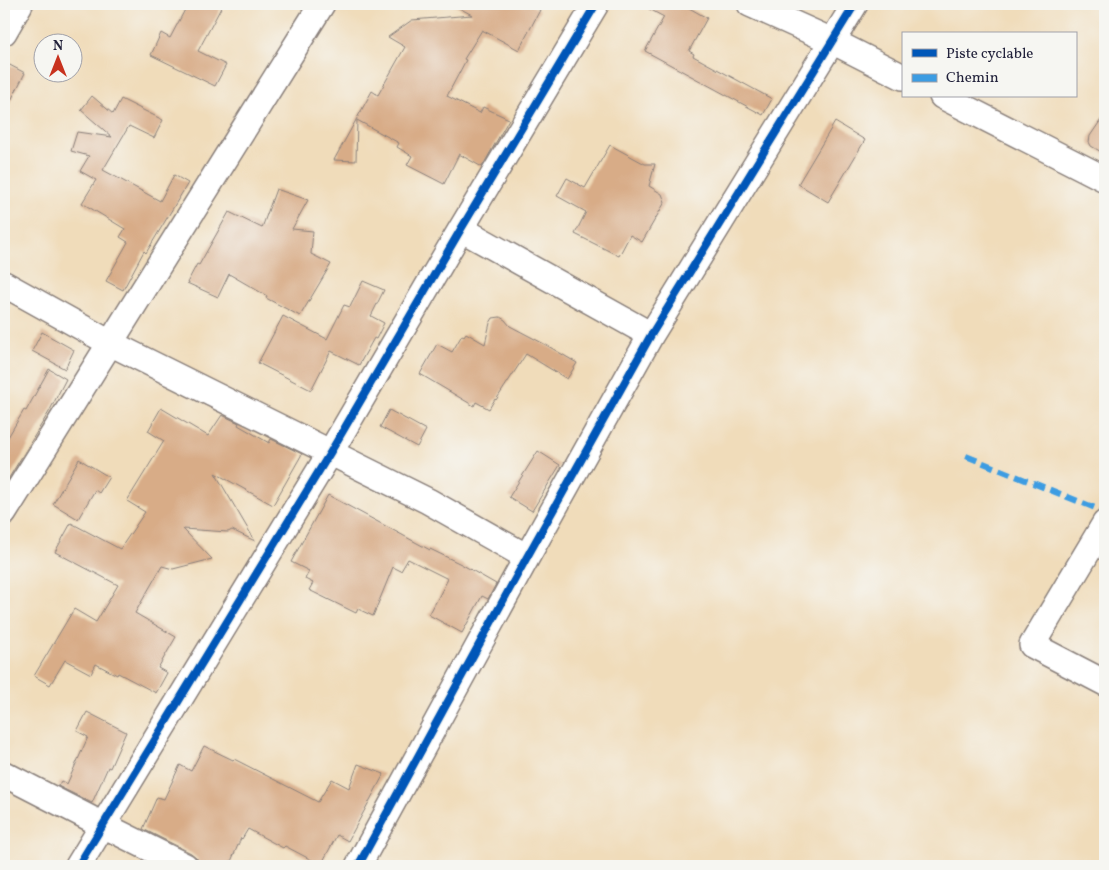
<svg xmlns="http://www.w3.org/2000/svg" width="1109" height="870" font-family="Vollkorn,serif">
<style>
.building{fill:#d8ac87}
.lines{fill:none;stroke-linecap:round;stroke-linejoin:round}
.minor-casing{stroke:#897f7a;stroke-width:28}
.minor{stroke:#fff;stroke-width:25}
.quiet{stroke:#3c9ce2;stroke-width:6;stroke-dasharray:12 6;stroke-linecap:butt}
.cycleway-casing{stroke:#f6f6f2;stroke-width:11}
.cycleway{stroke:#0057b8;stroke-width:8}
</style>
<rect width="100%" height="100%" fill="#f6f6f2"/>
<filter id="ink" filterUnits="userSpaceOnUse"><feTurbulence type="fractalNoise" baseFrequency=".02" numOctaves="2"/><feDisplacementMap in="SourceGraphic" scale="10" xChannelSelector="R" yChannelSelector="G"/><feConvolveMatrix kernelMatrix="1 2 1 2 8 2 1 2 1" color-interpolation-filters="sRGB"/></filter>
<filter id="wash" filterUnits="userSpaceOnUse"><feTurbulence type="fractalNoise" baseFrequency=".0096" numOctaves="4" result="noise"/><feDisplacementMap in="SourceGraphic" scale="20" xChannelSelector="R" yChannelSelector="G"/><feGaussianBlur stdDeviation="1.12" result="paint"/><feColorMatrix in="noise" values="0 0 0 0 0 0 0 0 0 0 0 0 0 0 0 0 0 1.4 0 .05"/><feComposite in="paint" operator="in"/></filter>
<g filter="url(#wash)">
<rect width="100%" height="100%" fill="#f0dcba"/>
<g id="blocks">
<!-- building -->
<path class="building" d="M 188,4 L 223,4 L 198,51 L 226,65 L 215,86 L 151,55 L 161,33 L 170,38 Z
M 452,4 L 529,4 L 540,10 L 519,50 L 482,30 L 464,59 L 466,60 L 447,96 L 480,113 L 483,107 L 509,119 L 482,167 L 459,154 L 444,184 L 407,165 L 412,156 L 397,147 L 399,143 L 357,120 L 356,161 L 334,160 L 372,91 L 378,95 L 405,47 L 388,37 L 412,20 L 472,15 Z
M 640,4 L 682,4 L 707,18 L 689,51 L 694,54 L 693,56 L 772,99 L 763,115 L 645,51 L 664,17 Z
M 4,62 L 25,73 L 4,114 Z
M 92,96 L 113,114 L 121,99 L 163,120 L 154,138 L 129,126 L 103,170 L 160,201 L 174,175 L 188,183 L 146,253 L 144,251 L 123,290 L 106,281 L 128,242 L 120,237 L 125,229 L 82,203 L 96,180 L 80,171 L 89,156 L 71,151 L 77,132 L 112,137 L 81,110 Z
M 1105,114 L 1105,154 L 1091,146 L 1089,142 L 1090,136 Z
M 835,122 L 865,140 L 828,202 L 798,184 Z
M 610,145 L 645,164 L 655,164 L 649,186 L 662,194 L 665,202 L 642,242 L 630,235 L 619,256 L 575,234 L 586,212 L 557,196 L 567,178 L 585,188 Z
M 276,189 L 308,200 L 292,229 L 313,231 L 311,254 L 331,264 L 300,316 L 266,298 L 267,296 L 229,274 L 218,297 L 187,283 L 197,264 L 199,265 L 229,212 L 262,228 Z
M 363,281 L 384,290 L 371,316 L 384,323 L 376,339 L 374,338 L 359,365 L 331,351 L 311,390 L 258,363 L 283,316 L 327,339 L 344,305 L 350,307 Z
M 500,317 L 505,320 L 510,326 L 548,346 L 577,363 L 567,379 L 526,354 L 496,400 L 495,399 L 489,409 L 476,402 L 474,406 L 420,374 L 437,344 L 452,352 L 462,335 L 464,336 L 466,333 L 485,344 L 490,323 L 493,318 Z
M 42,332 L 74,350 L 65,369 L 32,351 Z
M 49,369 L 66,379 L 49,412 L 4,486 L 4,444 L 24,410 L 26,411 Z
M 161,408 L 208,436 L 222,415 L 239,423 L 238,425 L 269,443 L 271,439 L 302,454 L 273,505 L 215,473 L 255,541 L 232,530 L 228,532 L 183,529 L 212,559 L 173,569 L 162,566 L 135,613 L 176,637 L 158,668 L 167,673 L 156,693 L 118,673 L 117,675 L 96,664 L 91,674 L 65,660 L 50,685 L 34,676 L 74,609 L 96,622 L 118,585 L 55,552 L 71,523 L 120,549 L 145,512 L 127,501 L 164,441 L 148,431 Z
M 389,410 L 426,430 L 417,447 L 380,427 Z
M 538,451 L 560,465 L 532,511 L 509,497 Z
M 79,459 L 109,477 L 99,493 L 95,490 L 78,519 L 53,504 Z
M 328,495 L 430,550 L 430,549 L 461,564 L 496,584 L 488,599 L 482,596 L 462,633 L 429,615 L 448,579 L 408,559 L 401,571 L 393,567 L 373,616 L 358,609 L 356,613 L 309,590 L 313,583 L 305,579 L 309,571 L 291,562 Z
M 87,712 L 126,732 L 110,768 L 108,767 L 92,803 L 58,786 L 61,781 L 67,784 L 88,737 L 77,731 Z
M 204,746 L 233,760 L 234,759 L 318,802 L 332,779 L 349,788 L 358,764 L 384,774 L 348,841 L 337,835 L 321,865 L 285,846 L 283,848 L 248,829 L 242,839 L 241,838 L 229,866 L 204,866 L 199,864 L 197,858 L 191,853 L 143,829 L 157,797 L 164,799 L 180,765 L 191,771 Z"/>
</g>
</g>
<g filter="url(#ink)">
<use href="#blocks" fill-opacity="0" stroke="#897f7a" stroke-width="1"/>
<g class="lines">
<defs>
<path id="minor" d="M 750,4 L 832,41 L 903,77
M 4,32 L 20,4
M 942,96 L 1105,179
M 461,229 L 651,335
M 4,284 L 110,343 L 428,501 L 527,557
M 4,513 L 322,4
M 1105,523 L 1032,645 L 1105,683
M 4,774 L 103,825 L 185,866
M 78,866 L 330,453 L 461,229 L 596,4
M 358,866 L 527,557 L 651,335 L 855,4"/>
</defs>
<!-- minor casing -->
<use href="#minor" class="minor-casing"/>
<!-- minor -->
<use href="#minor" class="minor"/>
<!-- quiet -->
<path class="quiet" d="M 966,456 L 1105,512"/>
<defs>
<path id="cycleway" d="M 78,866 L 330,453 L 461,229 L 596,4
M 358,866 L 527,557 L 651,335 L 855,4"/>
</defs>
<!-- cycleway casing -->
<use href="#cycleway" class="cycleway-casing"/>
<!-- cycleway -->
<use href="#cycleway" class="cycleway"/>
</g>
</g>
<!-- margin -->
<rect width="1109" height="870" fill="none" stroke="#f6f6f2" stroke-width="20"/>
<!-- legend -->
<rect x="902" y="32" width="175" height="65" fill="#f6f6f2" stroke="#a1a1a9"/>
<rect x="912" y="49" width="25" height="8" fill="#0057b8" stroke="#a1a1a9"/>
<text x="946" y="58" font-size="15" fill="#22223b">Piste cyclable</text>
<rect x="912" y="74" width="25" height="8" fill="#3c9ce2" stroke="#a1a1a9"/>
<text x="946" y="82" font-size="15" fill="#22223b">Chemin</text>
<!-- north arrow -->
<g transform="translate(58 58)"><circle r="24" fill="#f6f6f2" stroke="#a1a1a9"/>
<path d="M0-4L9 19L0 12L-9 19Z" fill="#c8321e"/>
<text y="-8" font-size="14" font-weight="bold" text-anchor="middle" fill="#22223b">N</text>
</g>
</svg>
